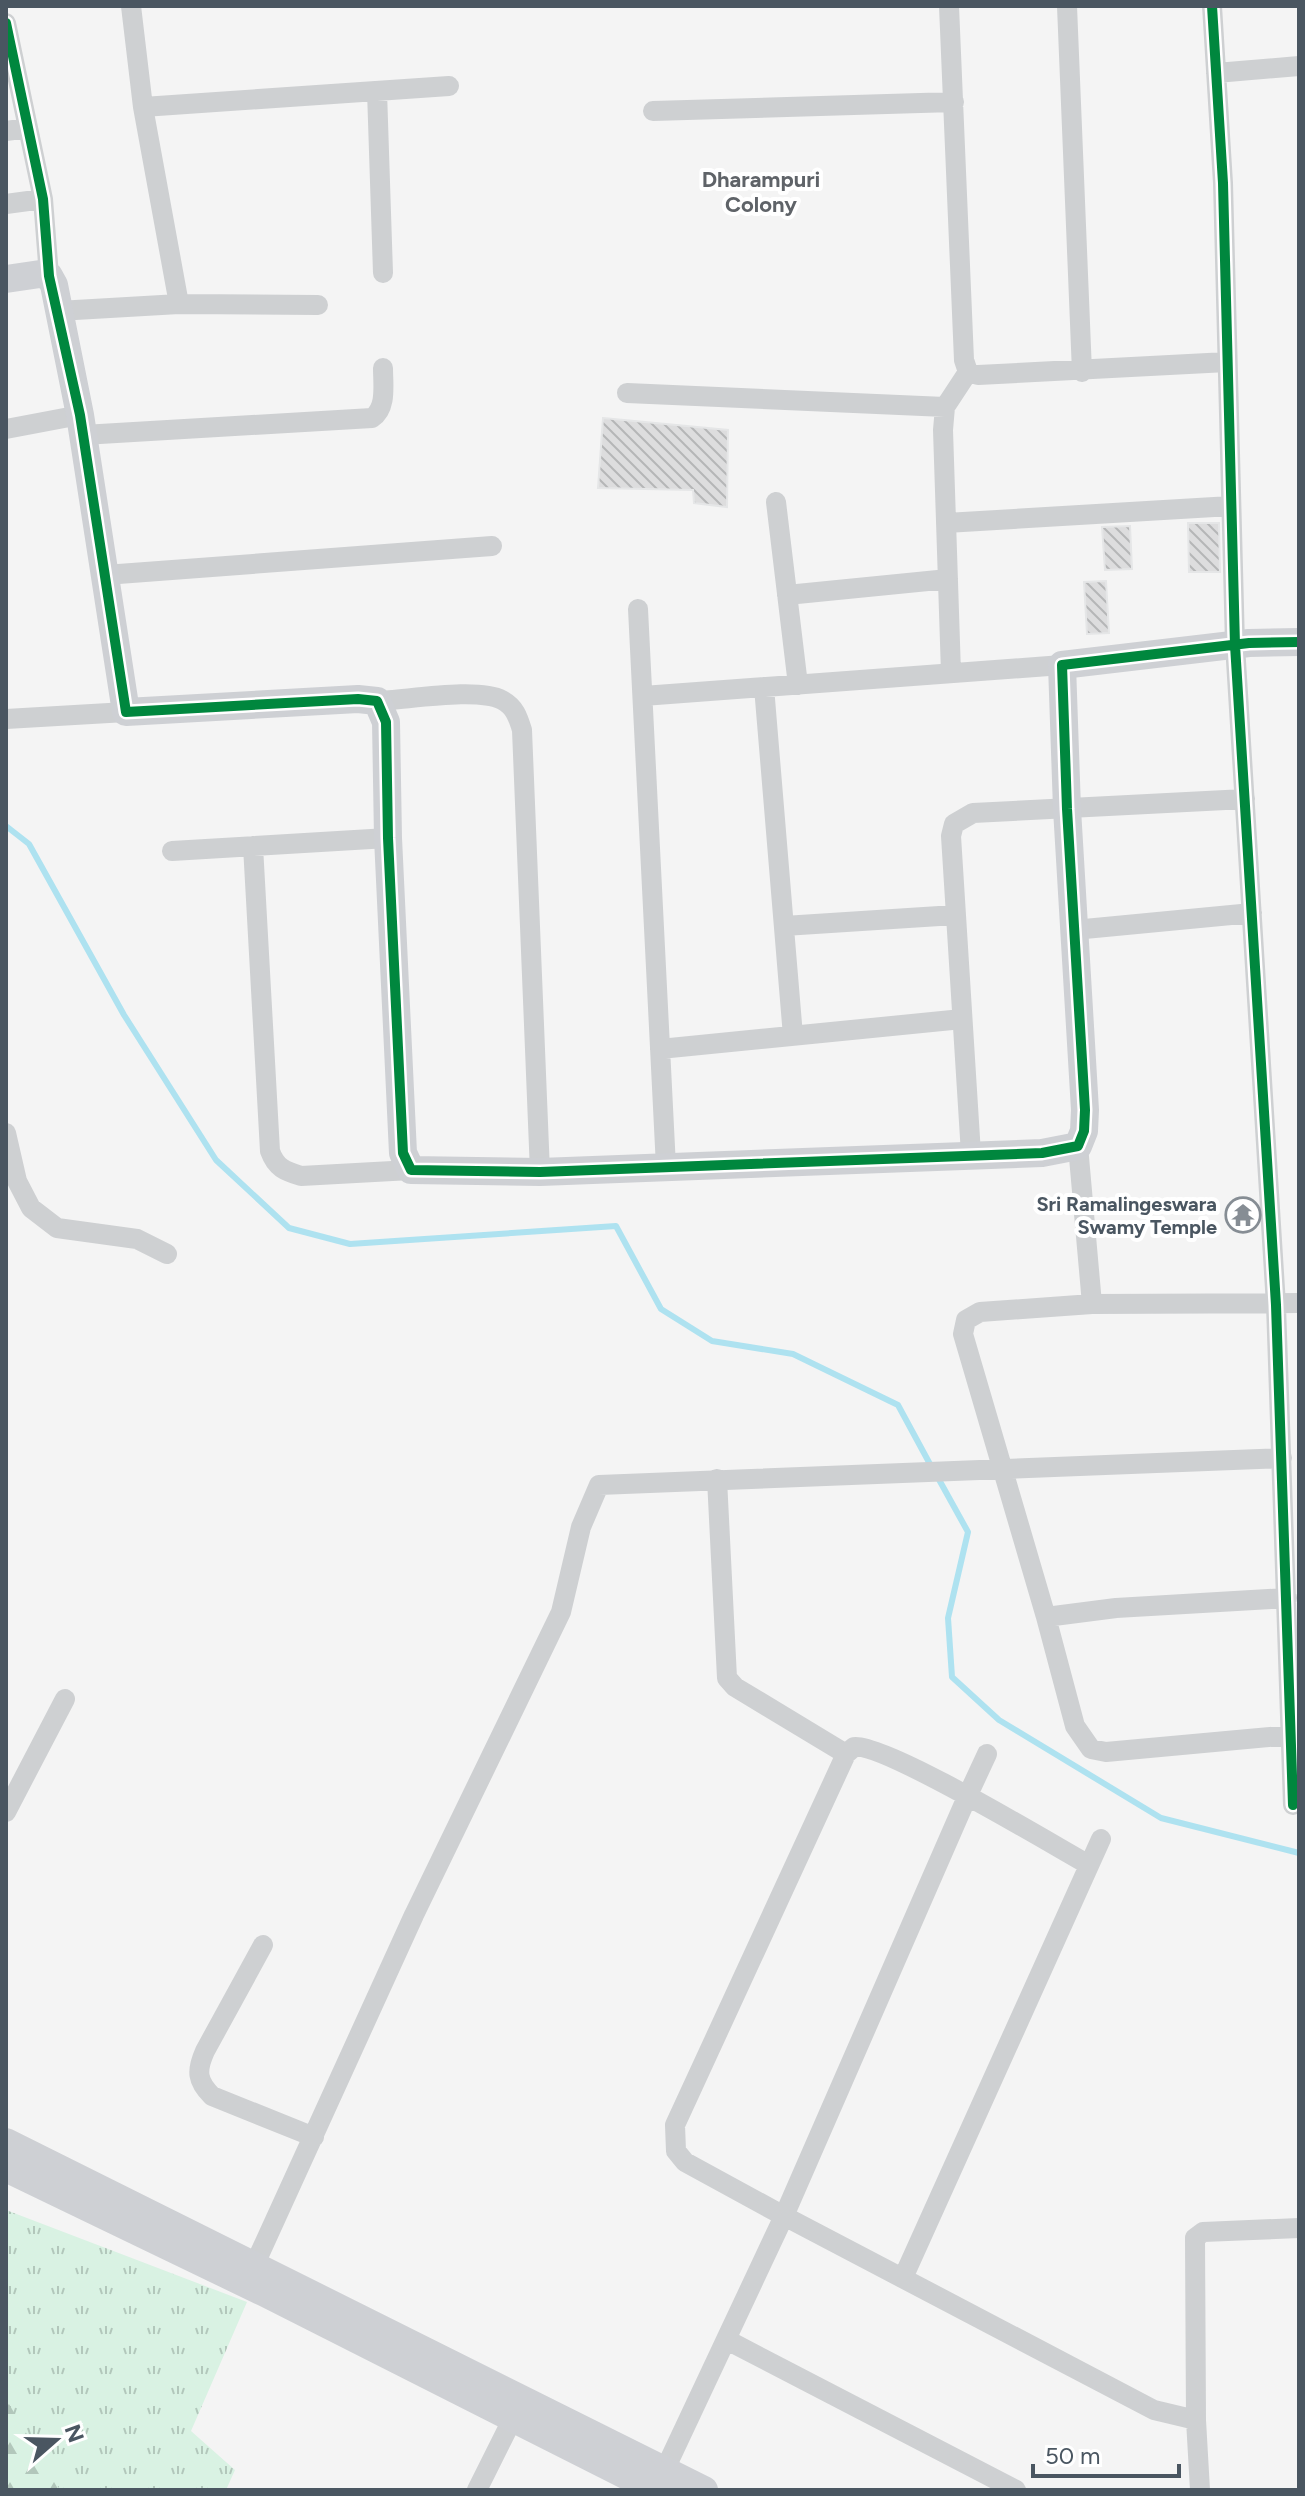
<svg xmlns="http://www.w3.org/2000/svg" width="1305" height="2496" font-family="Figtree,sans-serif">
<style>
.grass{fill:url(#grass-tufts)}
.forest{fill:url(#forest-firs)}
.lines{fill:none;stroke-linecap:round;stroke-linejoin:round}
.stream{stroke:#aee2f0;stroke-width:6}
.building{fill:url(#building-back-hatch);stroke:#e5e6e7;stroke-width:2}
.street{stroke:#ced0d2;stroke-width:20}
.secondary{stroke:#ced0d4;stroke-width:28}
.cycleway-casing{stroke:#fff;stroke-width:15}
.cycleway{stroke:#00873e;stroke-width:10}
.labels{text-anchor:middle;dominant-baseline:central;stroke-width:8;stroke-linejoin:round;paint-order:stroke}
.poi-label{font-size:20px;font-weight:bold;fill:#4a5661;stroke:#fff;text-anchor:end}
.neighbourhood-label{font-size:22px;font-weight:bold;fill:#5f6368;stroke:#fff}
</style>
<defs>
<pattern id="grass-tufts" width="24" height="20" patternUnits="userSpaceOnUse" patternTransform="scale(2)"><rect width="24" height="20" fill="#d9f2e3"/><path d="M3 7l-1-3M5 7V3M7 7l1-3M15 17l-1-3M17 17v-4M19 17l1-3" fill="none" stroke="#b2c7bb"/></pattern>
<pattern id="forest-firs" width="22" height="20" patternUnits="userSpaceOnUse" patternTransform="scale(2)"><rect width="22" height="20" fill="#d9f2e3"/><path d="M5 1l3.5 6h-7zM16 11l3.5 6h-7z" fill="#b2c7bb"/></pattern>
<pattern id="building-back-hatch" width="6" height="6" patternUnits="userSpaceOnUse" patternTransform="scale(2)"><rect width="6" height="6" fill="#ddddde"/><path d="M-1 5l2 2M0 0l6 6M5-1l2 2" fill="none" stroke="#b5b6b7"/></pattern>
</defs>
<rect width="100%" height="100%" fill="#f4f4f4"/>
<!-- grass -->
<path class="grass" d="M 6,2210 L 247,2302 L 191,2431 L 235,2470 L 226,2490 L 6,2490 Z"/>
<!-- forest -->
<path class="forest" d="M 6,2399 L 60,2490 L 6,2490 Z"/>
<g class="lines">
<!-- stream -->
<path class="stream" d="M 6,826 L 29,844 L 124,1015 L 216,1160 L 289,1228 L 350,1244 L 616,1226 L 661,1309 L 712,1341 L 793,1354 L 898,1405 L 931,1466
M 937,1476 L 968,1532 L 948,1618 L 952,1677 L 999,1720 L 1161,1818 L 1299,1853"/>
</g>
<!-- building -->
<path class="building" d="M 603,418 L 728,430 L 727,507 L 694,503 L 693,490 L 598,488 Z
M 1188,523 L 1219,523 L 1220,572 L 1189,572 Z
M 1130,526 L 1132,569 L 1105,570 L 1102,527 Z
M 1106,581 L 1109,633 L 1087,634 L 1084,582 Z"/>
<g class="lines">
<!-- street -->
<path class="street" d="M 949,6 L 964,360 L 968,372 L 978,375 L 1227,362
M 1067,6 L 1082,372
M 1212,6 L 1223,183 L 1235,645 L 1276,1305 L 1293,1805
M 6,23 L 43,199 L 49,276
M 1216,73 L 1299,66
M 377,91 L 383,273
M 143,107 L 449,86
M 653,111 L 954,102
M 6,131 L 28,128
M 6,204 L 43,199
M 179,304 L 318,305
M 58,311 L 179,304 L 143,107 L 131,6
M 627,393 L 945,407
M 6,429 L 80,415
M 83,435 L 372,418 C 387,408 383,385 383,368
M 776,502 L 798,685
M 946,523 L 1231,506
M 105,575 L 492,546
M 787,595 L 948,579
M 638,609 L 666,1167
M 951,673 L 943,430 L 945,407 L 968,372
M 764,687 L 793,1036
M 643,696 L 1062,665
M 377,701 C 407,700 477,687 502,700 C 515,707 518,717 522,730 L 540,1172
M 6,719 L 126,712
M 253,846 L 270,1151 C 276,1168 285,1171 301,1176 L 411,1170
M 172,851 L 388,838
M 784,926 L 955,915
M 1074,930 L 1252,913
M 660,1049 L 962,1019
M 6,1133 L 17,1181 L 31,1208 L 57,1228 L 137,1239 L 167,1254
M 1078,1146 L 1092,1304
M 971,1154 L 951,836 L 954,824 L 973,813 L 1245,799
M 717,1479 L 727,1678 L 735,1687 L 846,1754
M 1287,1598 L 1116,1608 L 1046,1617 L 963,1334 L 966,1320 L 980,1312 L 1092,1304 L 1299,1303
M 1046,1617 L 1075,1726 L 1091,1749 L 1106,1752 L 1292,1735
M 987,1754 L 967,1797 L 784,2216 L 685,2162 L 676,2151 L 675,2125 L 846,1754 L 854,1747 C 883,1742 1053,1845 1089,1865
M 6,1812 L 65,1699
M 263,1945 L 205,2051 C 196,2071 197,2081 212,2096 L 314,2137
M 254,2266 L 414,1915 L 561,1612 L 581,1527 L 599,1485 L 1282,1458
M 903,2278 L 1101,1839
M 727,2340 L 1016,2490
M 660,2480 L 784,2216 L 1154,2410 L 1196,2420
M 477,2490 L 513,2418
M 1200,2490 L 1196,2420 L 1195,2238 L 1203,2232 L 1299,2228"/>
<!-- secondary -->
<path class="secondary" d="M 6,279 L 40,274 L 49,276 L 54,285 L 80,415 L 126,712 L 358,699 L 377,701 L 386,722 L 388,838 L 403,1153 L 411,1170 L 540,1172 L 1042,1153 L 1078,1146 L 1084,1131 L 1085,1110 L 1067,809 L 1062,665 L 1249,643 L 1299,642
M 6,2142 L 704,2490
M 6,2168 L 265,2293 L 655,2490"/>
<defs>
<path id="cycleway" d="M 1212,6 L 1223,183 L 1235,645 L 1276,1305 L 1293,1805
M 6,23 L 43,199 L 49,276 L 80,415 L 126,712 L 358,699 L 377,701 L 386,722 L 388,838 L 403,1153 L 411,1170 L 540,1172 L 1042,1153 L 1078,1146 L 1084,1131 L 1085,1110 L 1067,809 L 1062,665 L 1249,643 L 1299,642"/>
</defs>
<!-- cycleway casing -->
<use href="#cycleway" class="cycleway-casing"/>
<!-- cycleway -->
<use href="#cycleway" class="cycleway"/>
</g>
<!-- icons -->
<defs>
<symbol id="temple-ring" viewBox="-11 -11 22 22"><circle r="9.5" fill="#fff" stroke="#868d94" stroke-width="1.5"/><path d="M0-6L5-2H3V0L6.5 2.5H4V6H1.5V3h-3V6H-4V2.5H-6.5L-3 0V-2H-5Z" fill="#868d94"/></symbol>
</defs>
<g fill-rule="evenodd">
<use href="#temple-ring" x="1223" y="1195" width="40" height="40"/>
</g>
<g class="labels">
<!-- poi labels -->
<g class="poi-label">
<text x="1217" y="1204">Sri Ramalingeswara<tspan x="1217" dy="23">Swamy Temple</tspan></text>
</g>
<!-- neighbourhood labels -->
<g class="neighbourhood-label">
<text x="761" y="179">Dharampuri<tspan x="761" dy="25">Colony</tspan></text>
</g>
</g>
<!-- border -->
<rect width="1305" height="2496" fill="none" stroke="#4a5661" stroke-width="16"/>
<!-- north arrow -->
<g transform="translate(56 2440) rotate(70)" stroke="#ffffff" stroke-width="6" paint-order="stroke">
<path d="M0-6L14 30L0 20L-14 30Z" fill="#4a5661"/>
<text y="-12" font-size="22" font-weight="bold" text-anchor="middle" fill="#4a5661">N</text>
</g>
<!-- scale -->
<path d="M1033 2464v12h146v-12" fill="none" stroke="#4a5661" stroke-width="4"/>
<text x="1045" y="2464" font-size="24" fill="#4a5661" stroke="#ffffff" stroke-width="6" paint-order="stroke">50 m</text>
</svg>
